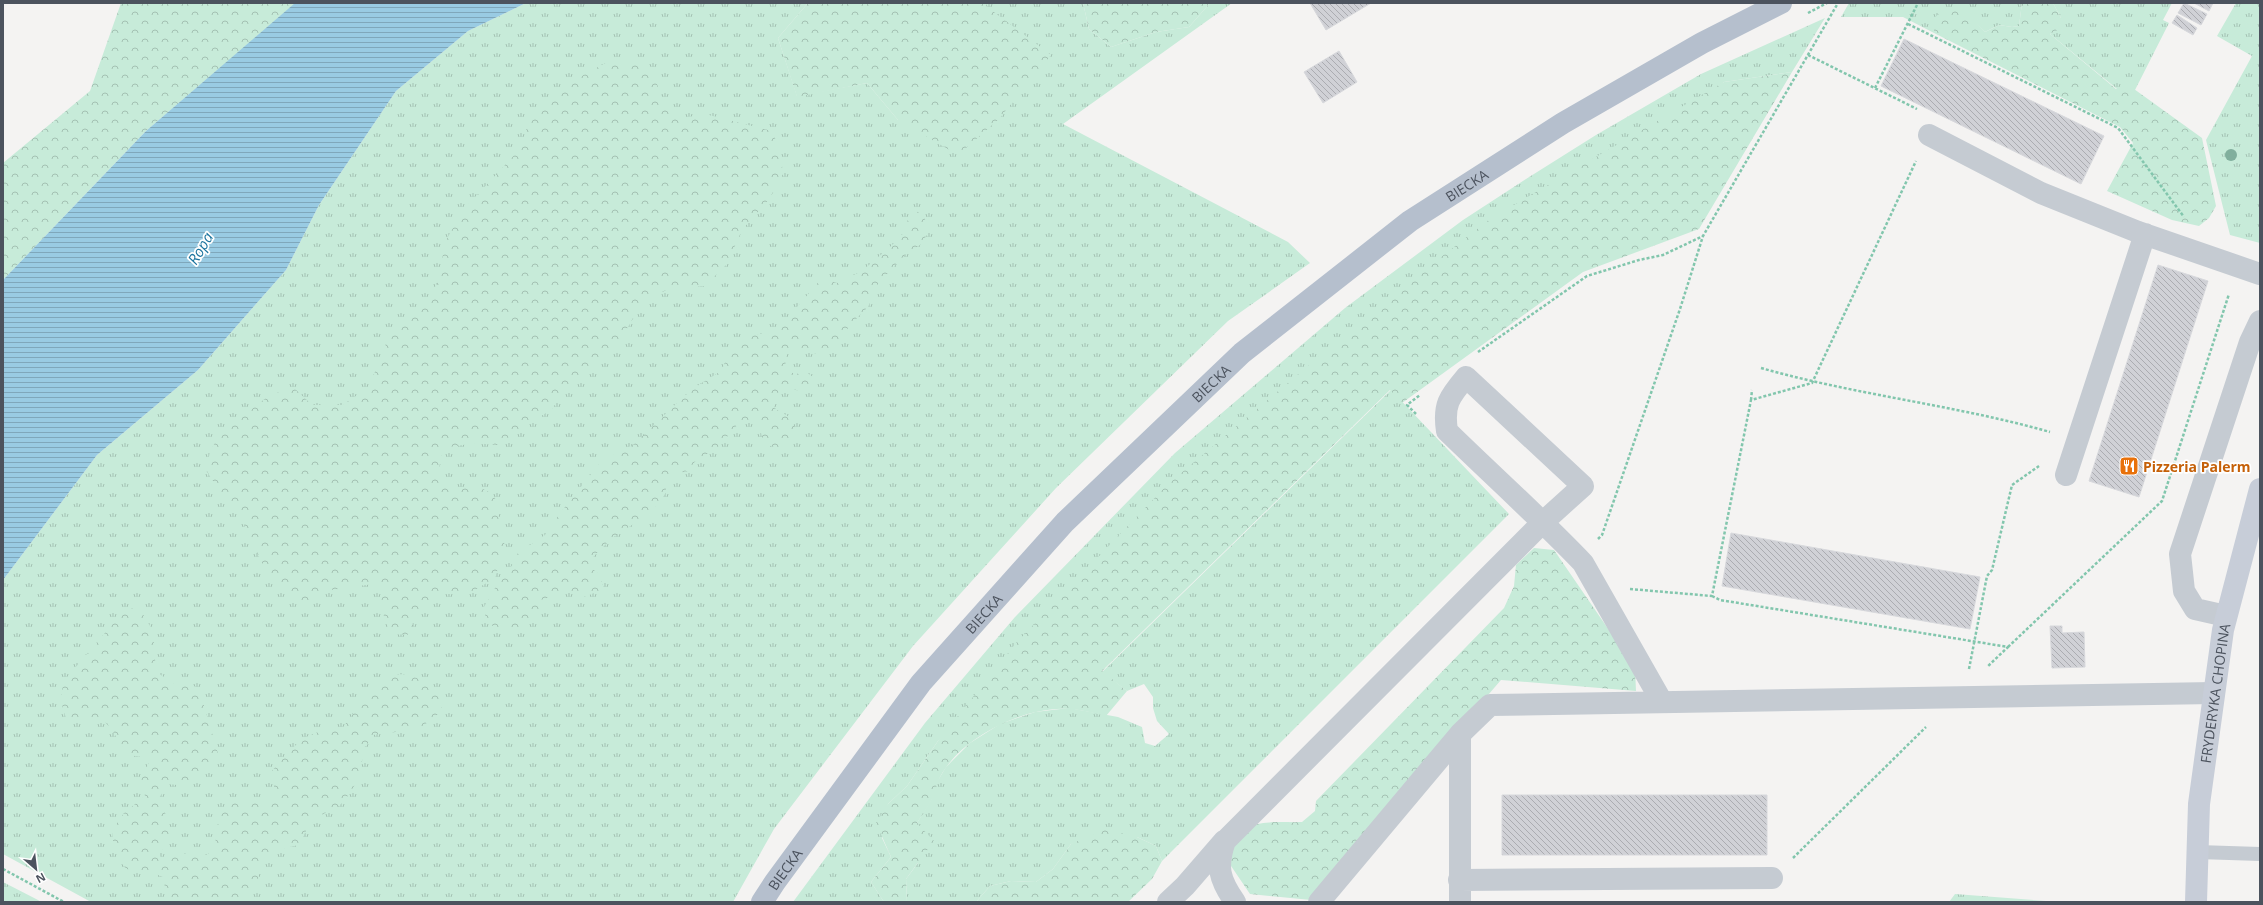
<svg xmlns="http://www.w3.org/2000/svg" width="2263" height="905" font-family="'Open Sans',sans-serif">
<style>
.grass{fill:url(#grass-tufts)}
.forest{fill:url(#forest-crowns)}
.water{fill:url(#water-rules)}
.building{fill:url(#building-back-hatch);stroke:#d7d8dc}
.lines{fill:none;stroke-linecap:round;stroke-linejoin:round}
.path{stroke:#82c6ad;stroke-width:2.5;stroke-dasharray:3 2;stroke-linecap:butt}
.lane{stroke:#c5cbd2;stroke-width:14}
.street{stroke:#c5cbd2;stroke-width:22}
.secondary{stroke:#c7cdd8;stroke-width:22}
.primary{stroke:#b5bfcd;stroke-width:22}
.tree{fill:#81af9d}
.labels{text-anchor:middle;dominant-baseline:central;stroke-width:3.5;stroke-linejoin:round;paint-order:stroke}
.street-label{font-size:14px;fill:#4c535e;stroke:#fff}
.food-label{font-size:14px;font-weight:bold;fill:#c56008;stroke:#fff;text-anchor:start}
.water-label{font-size:15px;font-style:italic;fill:#1d759f;stroke:#fff}
</style>
<defs>
<pattern id="grass-tufts" width="24" height="20" patternUnits="userSpaceOnUse"><rect width="24" height="20" fill="#c7ebd9"/><path d="M3 7l-1-3M5 7V3M7 7l1-3M15 17l-1-3M17 17v-4M19 17l1-3" fill="none" stroke="#a4c1b3"/></pattern>
<pattern id="forest-crowns" width="20" height="18" patternUnits="userSpaceOnUse"><rect width="20" height="18" fill="#c7ebd9"/><path d="M2 6a3 3 0 1 1 6 0M12 15a3 3 0 1 1 6 0" fill="none" stroke="#a4c1b3"/></pattern>
<pattern id="water-rules" width="6" height="5" patternUnits="userSpaceOnUse"><rect width="6" height="5" fill="#99cbe3"/><path d="M0 2.5h6" fill="none" stroke="#7fa7bb"/></pattern>
<pattern id="building-back-hatch" width="6" height="6" patternUnits="userSpaceOnUse"><rect width="6" height="6" fill="#d0d1d6"/><path d="M-1 5l2 2M0 0l6 6M5-1l2 2" fill="none" stroke="#abacb1"/></pattern>
</defs>
<rect width="100%" height="100%" fill="#f4f3f2"/>
<!-- grass -->
<path class="grass" d="M 526,3 L 808,3 L 778,38 L 797,96 L 867,83 L 898,120 L 987,3 L 1083,3 L 1089,29 L 1111,47 L 1156,32 L 1189,27 L 1210,3 L 1232,3 L 1063,124 L 1288,242 L 1310,263 L 1228,321 L 1056,488 L 913,646 L 774,829 L 733,902 L 91,902 L 3,854 L 3,580 L 97,455 L 198,370 L 286,270 L 319,205 L 396,91 L 468,31 Z
M 1849,3 L 2022,3 L 2019,26 L 2012,27 L 1999,25 L 1985,32 L 1974,21 L 1934,19 L 1934,33 L 1903,17 L 1841,17 Z
M 2053,3 L 2172,3 L 2163,20 L 2169,23 L 2135,90 L 2117,89 L 2050,34 L 2061,27 L 2061,18 Z
M 2236,3 L 2260,3 L 2260,243 L 2230,235 L 2206,140 L 2252,56 L 2217,36 Z
M 1825,18 L 1792,72 L 1724,82 L 938,741 L 907,786 L 888,804 L 882,838 L 891,857 L 871,882 L 884,902 L 793,902 L 925,723 L 1015,617 L 1175,453 L 1345,308 L 1463,220 L 1526,179 L 1596,135 L 1701,74 Z
M 1391,390 L 1509,514 L 1162,861 L 1156,846 L 1137,837 L 1071,844 L 1053,869 L 1036,882 L 1011,881 L 990,886 L 976,902 L 907,902 L 906,879 L 918,863 L 917,823 L 931,800 L 937,782 L 946,767 L 970,743 L 1000,724 L 1035,712 L 1069,708 L 1118,717 L 1142,727 L 1145,743 L 1155,746 L 1169,734 L 1157,721 L 1153,708 L 1153,697 L 1144,684 L 1127,691 L 1102,672 Z
M 3,882 L 38,900 L 41,902 L 3,902 Z
M 1955,894 L 2046,901 L 2046,902 L 1949,902 Z"/>
<!-- forest -->
<path class="forest" d="M 121,3 L 296,3 L 146,131 L 3,280 L 3,163 L 90,91 Z
M 808,3 L 987,3 L 986,6 L 1051,55 L 999,119 L 958,155 L 898,120 L 867,83 L 797,97 L 778,38 Z
M 1083,3 L 1210,3 L 1189,27 L 1156,32 L 1111,47 L 1089,29 Z
M 2022,3 L 2053,3 L 2061,18 L 2061,28 L 2050,34 L 2116,89 L 2134,89 L 2202,138 L 2216,206 L 2209,218 L 2199,226 L 2172,220 L 2107,191 L 2133,143 L 2120,127 L 1934,33 L 1934,19 L 1943,8 L 1961,6 L 1985,32 L 1999,25 L 2012,27 L 2019,26 Z
M 613,59 L 650,66 L 662,97 L 675,118 L 709,115 L 772,131 L 780,150 L 783,174 L 770,198 L 742,230 L 727,264 L 705,286 L 669,289 L 644,300 L 625,332 L 600,364 L 567,387 L 552,409 L 497,445 L 475,443 L 450,447 L 442,453 C 438,467 438,480 449,491 L 477,486 L 489,492 L 495,498 L 505,547 L 495,578 L 468,594 L 444,594 L 433,598 L 417,611 L 412,621 L 415,635 L 390,634 L 382,610 L 380,583 L 331,590 L 309,600 L 301,600 L 285,588 L 262,563 L 237,510 L 221,494 L 206,470 L 210,452 L 219,435 L 271,394 L 295,389 L 312,405 L 342,405 L 370,387 L 380,356 L 393,332 L 420,311 L 440,279 L 444,244 L 463,210 L 520,149 L 533,109 L 585,74 Z
M 1792,72 L 1699,229 L 1583,272 L 1402,403 L 1390,390 L 1102,671 L 1127,691 L 1106,716 C 1094,713 1082,710 1070,709 C 1029,705 968,734 945,769 C 938,778 936,789 932,799 C 928,807 922,815 917,823 L 934,841 L 906,879 L 907,902 L 884,902 L 871,882 L 891,857 L 876,823 L 888,804 L 907,786 L 938,741 L 1016,643 L 1167,485 L 1387,299 L 1490,219 L 1724,82 Z
M 921,210 L 927,224 L 927,235 L 920,245 L 904,256 L 878,284 L 868,307 L 851,324 L 837,343 L 828,350 L 817,354 L 792,347 C 785,354 785,362 786,371 L 796,374 L 806,372 L 813,377 L 811,388 L 804,392 C 785,387 777,384 774,407 C 778,412 786,414 790,418 C 801,431 789,441 778,448 L 767,445 L 762,437 L 758,420 L 754,418 C 731,424 733,433 718,447 C 707,457 697,454 689,471 L 671,474 L 668,478 L 665,494 L 652,512 L 612,538 L 594,556 L 589,566 L 600,575 L 604,589 L 584,597 L 570,590 L 541,600 L 540,611 L 521,630 L 501,632 L 486,621 L 484,607 L 495,588 L 509,571 L 518,553 L 545,535 L 561,512 L 603,459 L 633,445 L 682,398 L 697,386 L 721,371 L 734,345 L 752,335 L 773,332 L 791,314 L 822,278 L 837,283 L 862,271 L 890,247 L 902,235 L 909,217 Z
M 1534,548 L 1554,550 L 1635,668 L 1636,691 L 1501,680 L 1311,900 L 1250,894 L 1229,863 C 1230,857 1229,846 1232,841 C 1248,817 1277,823 1302,822 L 1315,811 L 1316,801 L 1504,608 L 1514,586 L 1516,565 Z
M 127,607 L 141,611 L 153,631 L 156,672 L 175,684 L 192,684 L 200,692 L 219,757 L 187,786 L 168,784 L 159,798 L 168,820 L 171,834 L 159,855 L 166,863 C 180,851 186,852 203,857 L 214,850 L 219,818 L 234,798 L 259,803 L 276,796 L 271,772 C 295,745 305,729 342,729 C 372,689 392,648 441,696 L 442,711 L 419,729 L 372,735 L 367,745 L 362,749 C 365,769 352,797 335,809 C 330,812 323,813 318,817 C 309,823 304,835 299,845 L 276,850 L 265,859 L 258,870 L 259,877 L 246,902 L 175,902 L 166,893 L 163,877 L 150,872 L 126,869 C 116,856 113,846 112,830 L 124,813 L 145,796 L 141,780 L 151,758 L 127,755 L 112,730 L 101,717 L 91,722 L 66,718 L 61,702 L 63,682 Z
M 1105,829 L 1137,837 L 1156,846 L 1162,861 L 1152,879 L 1128,902 L 976,902 L 990,886 L 1011,881 L 1036,882 L 1053,869 L 1071,844 Z"/>
<!-- water -->
<path class="water" d="M 295,3 L 526,3 L 468,31 L 396,91 L 319,205 L 286,270 L 198,370 L 97,455 L 3,580 L 3,280 L 146,131 Z"/>
<!-- building -->
<path class="building" d="M 1310,3 L 1371,3 L 1326,30 Z
M 2184,3 L 2207,14 L 2201,25 L 2178,13 Z
M 2194,3 L 2213,3 L 2209,11 Z
M 2177,15 L 2197,28 L 2193,35 L 2172,23 Z
M 1904,39 L 2104,136 L 2081,184 L 1881,86 Z
M 1339,51 L 1357,82 L 1323,103 L 1304,72 Z
M 2158,265 L 2208,281 L 2139,497 L 2089,481 Z
M 1731,533 L 1980,577 L 1970,629 L 1722,586 Z
M 2050,626 L 2062,626 L 2062,633 L 2084,632 L 2085,667 L 2052,668 Z
M 1502,795 L 1767,795 L 1767,855 L 1502,855 Z"/>
<g class="lines">
<!-- path -->
<path class="path" d="M 1808,13 L 1827,3
M 1908,24 L 2118,128 L 2184,217
M 1808,55 L 1917,109
M 1875,88 L 1918,3
M 1478,352 L 1587,276 L 1639,260 L 1663,255 L 1703,236 L 1838,3
M 1761,368 C 1856,395 1955,405 2050,432
M 1751,400 L 1752,390
M 1416,414 L 1407,405 L 1420,395
M 1598,539 L 1602,535 L 1680,309 L 1703,236
M 1630,589 L 1712,596 L 1751,400 L 1812,383 L 1916,161
M 1712,596 L 1720,600 L 2008,647 L 1987,667
M 2008,647 L 2162,501 L 2229,294
M 1969,669 L 1987,576 L 1992,570 L 2012,485 L 2039,466
M 1793,858 L 1926,727
M 3,869 L 64,902"/>
<!-- lane -->
<path class="lane" d="M 2198,852 L 2260,854"/>
<!-- street -->
<path class="street" d="M 1929,135 L 2041,193 L 2138,232 L 2260,274
M 2066,475 L 2145,234
M 2226,616 L 2195,609 L 2184,591 L 2180,554 L 2250,342 L 2260,321
M 1459,880 L 1772,878
M 1168,902 L 1185,886 L 1224,841
M 1235,902 C 1219,879 1216,867 1225,841 L 1542,523 L 1583,486 L 1466,377 C 1449,397 1443,405 1447,431 C 1492,475 1539,517 1583,563 L 1662,702
M 1319,902 L 1460,734
M 1460,902 L 1460,734 L 1490,705 L 2214,693"/>
<!-- secondary -->
<path class="secondary" id="s1" d="M 2196,902 L 2199,804 L 2223,630 L 2260,489"/>
<!-- primary -->
<path class="primary" id="s2" d="M 762,902 L 775,882 L 921,683 L 1065,522 L 1242,353 L 1410,221 L 1563,123 L 1702,43 L 1781,3"/>
</g>
<!-- trees -->
<circle class="tree" cx="2231" cy="155" r="6"/>
<!-- icons -->
<defs>
<symbol id="restaurant-square" viewBox="-11 -11 22 22"><rect x="-9" y="-9" width="18" height="18" rx="4" fill="#e8710a" stroke="#fff"/><path d="M-5-6h1v4h1v-4h1v4h1v-4h1v5L-1.5 .5V6h-2V.5L-5-1ZM5-6V6H3V1.5H1.5Q1.5-4 5-6Z" fill="#fff"/></symbol>
</defs>
<g fill-rule="evenodd">
<use href="#restaurant-square" x="2118" y="455" width="22" height="22"/>
</g>
<g class="labels">
<!-- street labels -->
<g class="street-label">
<text stroke="none"><textPath href="#s2" startOffset="1012">BIECKA</textPath></text>
<text stroke="none"><textPath href="#s2" startOffset="688">BIECKA</textPath></text>
<text stroke="none"><textPath href="#s2" startOffset="364">BIECKA</textPath></text>
<text stroke="none"><textPath href="#s1" startOffset="210">FRYDERYKA CHOPINA</textPath></text>
<text stroke="none"><textPath href="#s2" startOffset="40">BIECKA</textPath></text>
</g>
<!-- food labels -->
<g class="food-label">
<text x="2143" y="466">Pizzeria Palerm</text>
</g>
<!-- water labels -->
<g class="water-label">
<text transform="translate(200 248) rotate(-59)">Ropa</text>
</g>
</g>
<!-- border -->
<rect width="2263" height="905" fill="none" stroke="#4c535e" stroke-width="8"/>
<!-- north arrow -->
<g transform="translate(36 869) rotate(152)" stroke="#ffffff" stroke-width="3" paint-order="stroke">
<path d="M0-3L7 15L0 10L-7 15Z" fill="#4c535e"/>
<text y="-6" font-size="11" font-weight="bold" text-anchor="middle" fill="#4c535e">N</text>
</g>
</svg>
